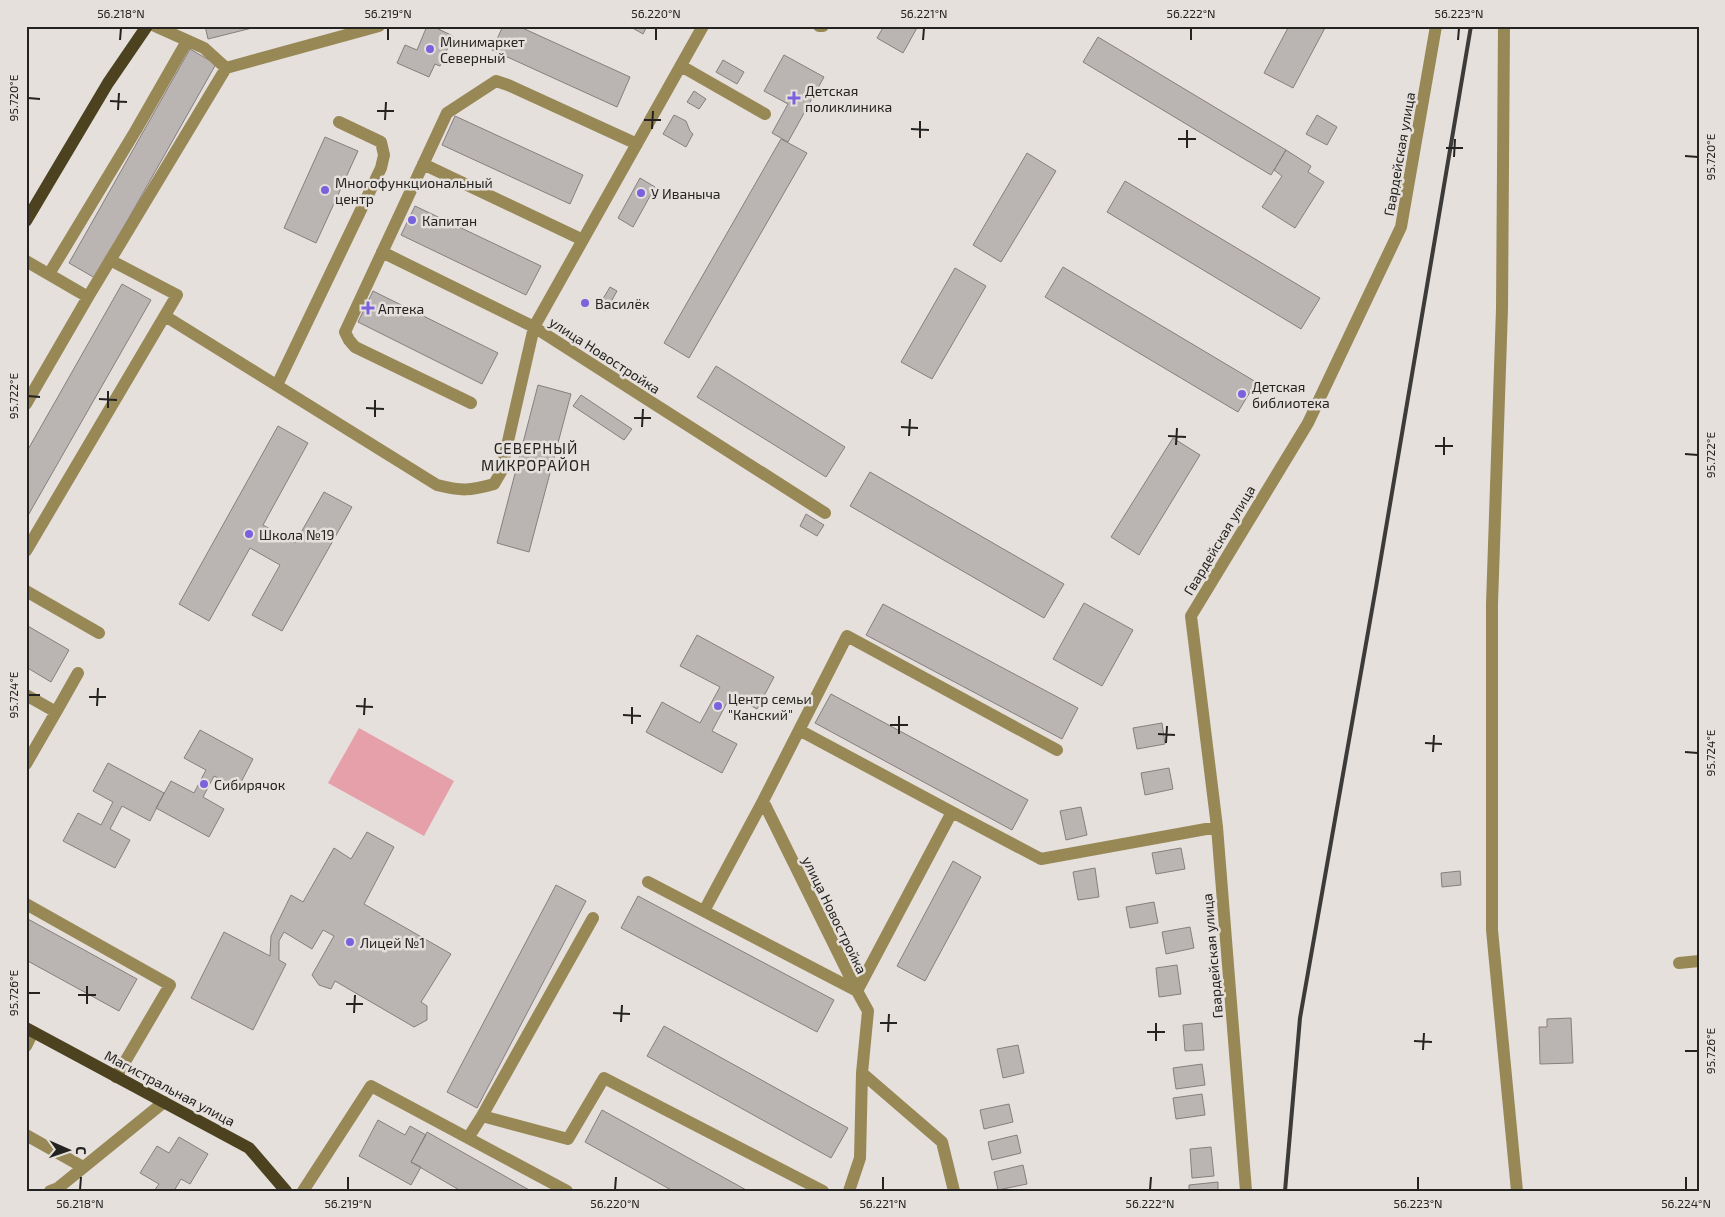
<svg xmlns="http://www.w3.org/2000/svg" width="1725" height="1217" font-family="'Exo 2',sans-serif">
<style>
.green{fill:#e5a0aa}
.building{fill:#bab4b2;stroke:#857f7e}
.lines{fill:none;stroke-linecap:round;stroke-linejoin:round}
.minor{stroke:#988856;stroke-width:12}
.major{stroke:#4c421f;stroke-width:12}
.rail{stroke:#3d3b39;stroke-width:4}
.ticks{fill:none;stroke:#242321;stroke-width:2}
.poi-dot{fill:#7862dd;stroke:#e5e0dc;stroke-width:2}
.labels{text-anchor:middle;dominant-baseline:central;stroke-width:5;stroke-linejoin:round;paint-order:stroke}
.poi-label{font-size:14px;fill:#242321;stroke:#e5e0dc;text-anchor:start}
.street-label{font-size:14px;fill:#242321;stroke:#e5e0dc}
.neighbourhood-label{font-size:15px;letter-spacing:1px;fill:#242321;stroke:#e5e0dc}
.neatline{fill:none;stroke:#242321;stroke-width:2}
.ticks-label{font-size:12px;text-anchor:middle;fill:#242321}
</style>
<rect width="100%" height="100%" fill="#e5e0dc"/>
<!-- green -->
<path class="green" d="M 359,728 L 454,781 L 424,836 L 328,783 Z"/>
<!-- building -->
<path class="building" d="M 205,26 L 260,26 L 208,39 Z
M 427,26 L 432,26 L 453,36 L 440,66 L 435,64 L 429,77 L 397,63 L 405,45 L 417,50 Z
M 503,26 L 518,26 L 630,77 L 617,107 L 492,50 Z
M 629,26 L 647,26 L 643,34 Z
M 884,26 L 918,26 L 903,53 L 877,38 Z
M 1289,26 L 1326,26 L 1293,88 L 1264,73 Z
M 1098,37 L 1286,150 L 1271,175 L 1083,62 Z
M 190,49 L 216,64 L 95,278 L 69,263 Z
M 784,55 L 824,77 L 788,142 L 772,133 L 788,104 L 764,91 Z
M 723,60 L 744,72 L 737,84 L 716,72 Z
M 694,91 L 706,99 L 699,109 L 687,102 Z
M 674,115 L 686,121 L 690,131 L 693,134 L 686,147 L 663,134 Z
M 1317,115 L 1337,127 L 1327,145 L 1306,134 Z
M 455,116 L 583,175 L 570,204 L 442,145 Z
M 325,137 L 358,151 L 316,243 L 284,228 Z
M 781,139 L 807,153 L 689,358 L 664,343 Z
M 1286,150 L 1311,166 L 1308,172 L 1324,182 L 1295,228 L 1262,207 L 1282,176 L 1274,170 Z
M 1027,153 L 1056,171 L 1001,262 L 973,245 Z
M 640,178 L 655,187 L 633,227 L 618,218 Z
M 1125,181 L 1320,298 L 1301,329 L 1107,212 Z
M 415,206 L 541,266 L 526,295 L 401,235 Z
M 1063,267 L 1256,382 L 1238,412 L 1045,297 Z
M 955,268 L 986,286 L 932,379 L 901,362 Z
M 122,284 L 151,300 L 26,519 L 26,453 Z
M 610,287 L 617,291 L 606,311 L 598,307 Z
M 373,291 L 498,353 L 482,384 L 358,322 Z
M 716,366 L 845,447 L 826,477 L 697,397 Z
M 538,385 L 571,394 L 529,552 L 497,543 Z
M 581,395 L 632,429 L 624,440 L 573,406 Z
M 278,426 L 308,443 L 263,525 L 295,543 L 324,492 L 352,507 L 282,631 L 252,615 L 280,565 L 250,548 L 209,621 L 179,604 Z
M 1173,438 L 1200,455 L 1139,555 L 1111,537 Z
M 870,472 L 1064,584 L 1044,618 L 850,506 Z
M 806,514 L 824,525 L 817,536 L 800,526 Z
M 1084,603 L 1133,630 L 1102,686 L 1053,659 Z
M 883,604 L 1078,708 L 1062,739 L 866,635 Z
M 26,625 L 69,650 L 51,682 L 26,667 Z
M 697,635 L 774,677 L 757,709 L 731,695 L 712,731 L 737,744 L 722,773 L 646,732 L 662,702 L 700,723 L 720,687 L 680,666 Z
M 831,694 L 1028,800 L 1012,830 L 815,723 Z
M 1162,723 L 1165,744 L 1137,749 L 1133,728 Z
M 200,730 L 253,759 L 238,788 L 214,776 L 203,797 L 224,809 L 209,837 L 156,808 L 171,781 L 194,793 L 206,770 L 184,758 Z
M 108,763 L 164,793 L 150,821 L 122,806 L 110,829 L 130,840 L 115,868 L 63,841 L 78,813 L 101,825 L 113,802 L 93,791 Z
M 1169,768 L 1173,789 L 1145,795 L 1141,773 Z
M 1081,807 L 1087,835 L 1066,840 L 1060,811 Z
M 367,832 L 394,847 L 364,904 L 451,954 L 421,1002 L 427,1006 L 427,1020 L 414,1027 L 335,981 L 331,989 L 319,985 L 312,975 L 334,936 L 323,930 L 312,949 L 284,932 L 279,941 L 279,960 L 286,964 L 253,1030 L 191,998 L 224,932 L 270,956 L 271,936 L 291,895 L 303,902 L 334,848 L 351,859 Z
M 1181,848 L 1185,869 L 1156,874 L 1152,853 Z
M 953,861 L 981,877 L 925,981 L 897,966 Z
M 1095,868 L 1099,897 L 1078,900 L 1073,872 Z
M 1460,871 L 1461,885 L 1442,887 L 1441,873 Z
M 556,885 L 586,901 L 477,1108 L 447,1092 Z
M 638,896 L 834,1000 L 817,1032 L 621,928 Z
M 1154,902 L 1158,923 L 1130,928 L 1126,907 Z
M 26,918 L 137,979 L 119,1011 L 26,960 Z
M 1190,927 L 1194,948 L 1166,954 L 1162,932 Z
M 1177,965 L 1181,994 L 1159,997 L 1156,968 Z
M 1571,1018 L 1573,1063 L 1540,1064 L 1539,1027 L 1547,1027 L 1547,1019 Z
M 1202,1023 L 1204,1050 L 1185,1051 L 1183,1025 Z
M 664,1026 L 848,1128 L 831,1158 L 647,1056 Z
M 1018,1045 L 1024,1073 L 1003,1078 L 997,1049 Z
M 1202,1064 L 1205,1085 L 1176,1089 L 1173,1068 Z
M 1202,1094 L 1205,1115 L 1176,1119 L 1173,1098 Z
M 1009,1104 L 1013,1122 L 984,1129 L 980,1110 Z
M 602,1110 L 748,1191 L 673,1191 L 585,1142 Z
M 378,1120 L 405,1135 L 410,1126 L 426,1135 L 411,1162 L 421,1167 L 411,1185 L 359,1156 Z
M 427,1132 L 531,1191 L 461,1191 L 411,1162 Z
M 1017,1135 L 1021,1153 L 992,1160 L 988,1142 Z
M 179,1137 L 208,1154 L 190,1184 L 181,1179 L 174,1191 L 154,1191 L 159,1184 L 140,1173 L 157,1146 L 169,1153 Z
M 1211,1147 L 1214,1176 L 1192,1178 L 1190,1149 Z
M 1023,1165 L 1027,1184 L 998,1190 L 994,1172 Z
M 1218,1182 L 1218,1191 L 1189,1191 L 1189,1185 Z"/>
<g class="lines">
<!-- minor -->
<path class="minor" d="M 155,26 L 204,48 L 226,68
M 703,26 L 534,327 L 825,513
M 819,26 L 823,26
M 1504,26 L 1502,309 L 1492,604 L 1492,930 L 1517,1191
M 681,66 L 765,114
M 423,164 L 583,240
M 26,261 L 88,297 L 226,68 L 379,26
M 49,274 L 136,130 L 187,41
M 165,316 L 437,485 C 461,491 470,491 494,484 L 501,472 L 534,327 L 382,252
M 277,385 L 381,168 L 384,155 L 381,142 L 339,122
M 471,403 L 355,347 L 349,340 L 345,332 L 447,113 L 496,81 L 508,85 L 637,144
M 26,404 L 88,297
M 26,551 L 177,295 L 110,260
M 26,591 L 99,633
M 26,695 L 56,712 L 78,673
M 799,730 L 952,812
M 26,764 L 56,712
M 648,882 L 857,991 L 952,812 L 1041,859 L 1217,827
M 26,904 L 170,985 L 116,1077
M 704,911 L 763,801
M 1679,963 L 1699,961
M 26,1046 L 33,1032
M 482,1116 L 593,918
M 26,1135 L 83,1167
M 468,1138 L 482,1116 L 568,1139 L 604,1078 L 823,1191
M 50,1191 L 58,1188 L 164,1102
M 303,1191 L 371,1086 L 567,1191
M 849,1191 L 860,1158 L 862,1073
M 954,1191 L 942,1142 L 862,1073 L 868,1011 L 857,991 L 763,801 L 847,636 L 1057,750
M 1246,1191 L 1217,827 L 1191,616 L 1308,423 L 1401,227 L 1436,26"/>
<!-- major -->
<path class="major" d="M 26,221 L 108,83 L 147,26
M 26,1028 L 249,1148 L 286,1191"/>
<!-- rail -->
<path class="rail" d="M 1285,1191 L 1300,1018 L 1376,587 L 1471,26"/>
</g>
<!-- ticks -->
<path class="ticks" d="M 120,40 L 121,28M 388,40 L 388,28M 656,40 L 656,28M 923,40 L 924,28M 1191,40 L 1191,28M 1458,40 L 1459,28M 28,98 L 40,99M 110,101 L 127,102M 118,110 L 119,93M 377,111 L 394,111M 385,120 L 386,102M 644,120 L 661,120M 652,129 L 653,111M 911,129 L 929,130M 920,138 L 920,121M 1178,139 L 1196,139M 1187,148 L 1187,130M 1446,148 L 1463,148M 1685,156 L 1698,157M 1454,157 L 1455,139M 28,396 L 40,397M 99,399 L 117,400M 108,408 L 108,391M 366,408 L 384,409M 375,417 L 375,400M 634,418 L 651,418M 642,427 L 643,409M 901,427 L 918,428M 909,436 L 910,419M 1168,436 L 1186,437M 1176,445 L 1177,428M 1435,446 L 1453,446M 1685,454 L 1698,455M 1444,455 L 1444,437M 28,695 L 40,695M 89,697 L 106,697M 97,706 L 98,688M 356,706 L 373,707M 364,715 L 365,698M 623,715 L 641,716M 632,724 L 632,707M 890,725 L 908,725M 899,734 L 899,716M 1158,734 L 1175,735M 1166,743 L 1167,726M 1425,743 L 1442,744M 1433,752 L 1434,735M 1685,752 L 1698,753M 28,993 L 40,993M 78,995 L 96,995M 87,1004 L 87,986M 346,1004 L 363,1004M 354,1013 L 355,995M 613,1013 L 630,1014M 621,1022 L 622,1005M 880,1023 L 897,1023M 888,1032 L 889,1014M 1147,1032 L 1165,1032M 1156,1041 L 1156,1023M 1414,1041 L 1432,1042M 1423,1050 L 1424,1033M 1685,1051 L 1698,1051M 80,1190 L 81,1177M 348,1190 L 348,1177M 615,1190 L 616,1177M 883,1190 L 883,1177M 1150,1190 L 1151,1177M 1418,1190 L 1418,1177M 1686,1190 L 1686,1177"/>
<!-- markers -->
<g class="poi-dot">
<circle cx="430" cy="49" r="5"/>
<path d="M791.5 90.5h5v5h5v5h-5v5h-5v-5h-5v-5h5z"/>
<circle cx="325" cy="190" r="5"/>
<circle cx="641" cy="193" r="5"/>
<circle cx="412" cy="220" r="5"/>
<circle cx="585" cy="303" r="5"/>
<path d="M365.5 300.5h5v5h5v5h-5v5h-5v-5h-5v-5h5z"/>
<circle cx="1242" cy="394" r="5"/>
<circle cx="249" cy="534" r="5"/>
<circle cx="718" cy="706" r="5"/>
<circle cx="204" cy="784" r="5"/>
<circle cx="350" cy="942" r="5"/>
</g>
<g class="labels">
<!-- poi labels -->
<g class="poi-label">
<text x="440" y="41">Минимаркет<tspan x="440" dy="16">Северный</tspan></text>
<text x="805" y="90">Детская<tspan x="805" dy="16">поликлиника</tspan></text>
<text x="335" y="182">Многофункциональный<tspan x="335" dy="16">центр</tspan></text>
<text x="651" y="193">У Иваныча</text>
<text x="422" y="220">Капитан</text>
<text x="595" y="303">Василёк</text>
<text x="378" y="308">Аптека</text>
<text x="1252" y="386">Детская<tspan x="1252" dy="16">библиотека</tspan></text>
<text x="259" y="534">Школа №19</text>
<text x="728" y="698">Центр семьи<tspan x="728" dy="16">"Канский"</tspan></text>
<text x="214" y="784">Сибирячок</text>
<text x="360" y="942">Лицей №1</text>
</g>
<!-- street labels -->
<g class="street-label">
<text transform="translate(1399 154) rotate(-80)">Гвардейская улица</text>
<text transform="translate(605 355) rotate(33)">улица Новостройка</text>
<text transform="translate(1219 540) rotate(-59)">Гвардейская улица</text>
<text transform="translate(835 915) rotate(64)">улица Новостройка</text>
<text transform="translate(1212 956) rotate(-95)">Гвардейская улица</text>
<text transform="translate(170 1088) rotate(28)">Магистральная улица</text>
</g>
<!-- neighbourhood labels -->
<g class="neighbourhood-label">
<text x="536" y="448">СЕВЕРНЫЙ<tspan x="536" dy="17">МИКРОРАЙОН</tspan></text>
</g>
</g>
<!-- border -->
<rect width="1725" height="1217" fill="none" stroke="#e5e0dc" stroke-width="55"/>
<!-- north arrow -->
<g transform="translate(68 1150) rotate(92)" stroke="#e5e0dc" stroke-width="4" paint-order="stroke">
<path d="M0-4L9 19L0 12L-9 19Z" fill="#242321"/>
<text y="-8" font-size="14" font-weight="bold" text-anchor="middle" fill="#242321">С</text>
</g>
<rect x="28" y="28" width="1670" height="1162" class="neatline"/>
<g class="ticks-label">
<text x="121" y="18">56.218°N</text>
<text x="388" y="18">56.219°N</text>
<text x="656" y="18">56.220°N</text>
<text x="924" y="18">56.221°N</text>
<text x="1191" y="18">56.222°N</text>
<text x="1459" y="18">56.223°N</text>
<text transform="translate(14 98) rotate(-90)" y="4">95.720°E</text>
<text transform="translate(1711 157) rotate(-90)" y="4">95.720°E</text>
<text transform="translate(14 396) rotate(-90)" y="4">95.722°E</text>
<text transform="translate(1711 455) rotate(-90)" y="4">95.722°E</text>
<text transform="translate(14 695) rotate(-90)" y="4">95.724°E</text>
<text transform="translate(1711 753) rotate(-90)" y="4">95.724°E</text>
<text transform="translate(14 993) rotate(-90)" y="4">95.726°E</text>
<text transform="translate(1711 1051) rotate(-90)" y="4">95.726°E</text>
<text x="80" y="1208">56.218°N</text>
<text x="348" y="1208">56.219°N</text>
<text x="615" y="1208">56.220°N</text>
<text x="883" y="1208">56.221°N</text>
<text x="1150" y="1208">56.222°N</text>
<text x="1418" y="1208">56.223°N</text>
<text x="1686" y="1208">56.224°N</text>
</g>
</svg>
